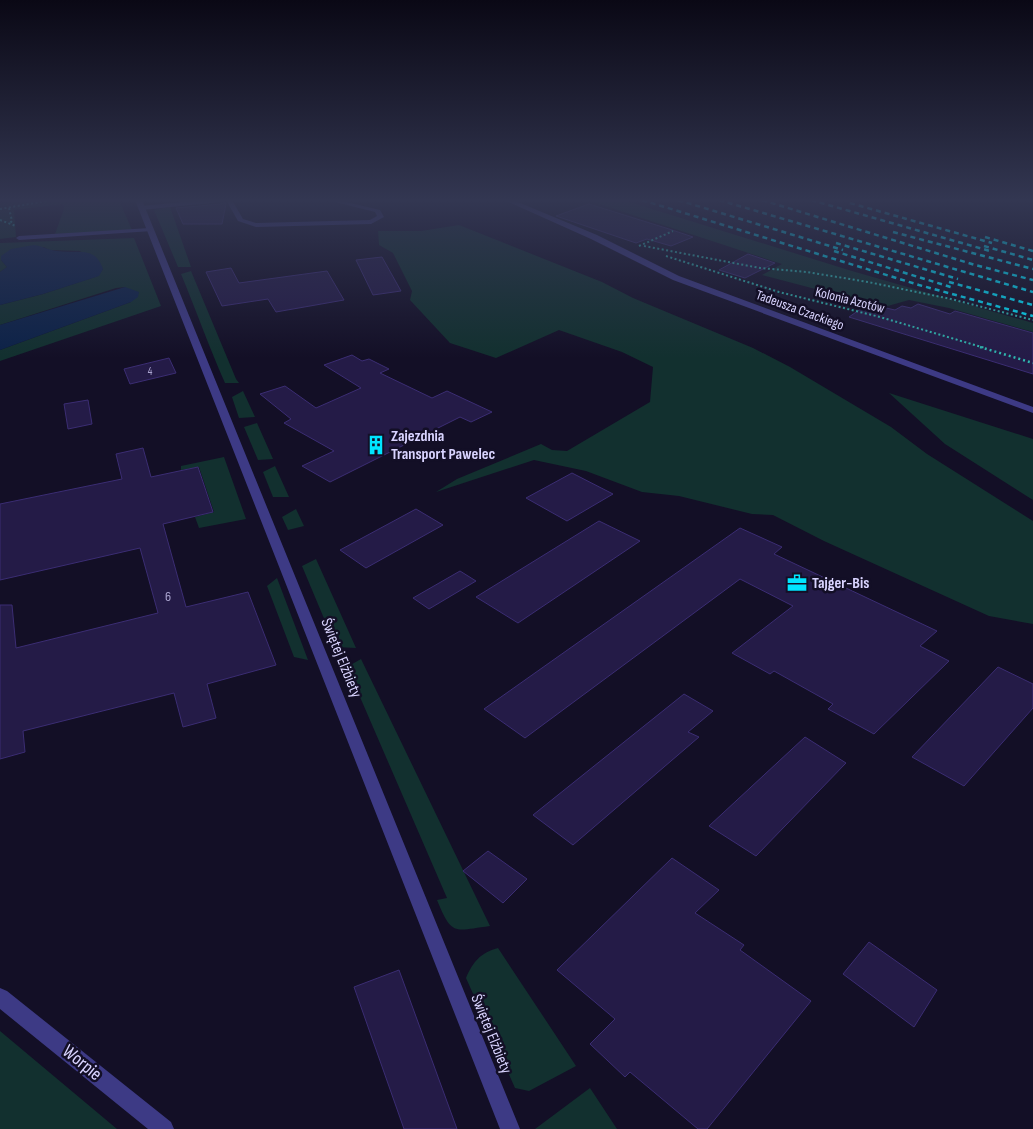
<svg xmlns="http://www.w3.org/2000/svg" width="1033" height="1129" font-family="'Sofia Sans Condensed',sans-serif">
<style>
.green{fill:#12302f}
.water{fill:#0c2248}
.building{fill:#241b47;stroke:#3b2d73}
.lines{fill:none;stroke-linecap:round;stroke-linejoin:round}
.path-far1{stroke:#2fb8b0;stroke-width:2;stroke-dasharray:2 2.5;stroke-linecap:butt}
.path{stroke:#2fb8b0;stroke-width:2.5;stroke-dasharray:2 3;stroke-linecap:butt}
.lane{fill:#3d3a85;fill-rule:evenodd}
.street{fill:#3d3a85;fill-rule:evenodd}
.rail{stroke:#00e5ff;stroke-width:2.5;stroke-dasharray:5 4;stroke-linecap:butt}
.labels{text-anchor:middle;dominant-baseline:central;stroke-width:5;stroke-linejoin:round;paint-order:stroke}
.far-number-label{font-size:11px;fill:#aca6d1}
.far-street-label{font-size:14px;fill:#d9d4ff;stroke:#130f26}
.number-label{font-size:14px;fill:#aca6d1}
.poi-label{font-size:16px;font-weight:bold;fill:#d9d4ff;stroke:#130f26;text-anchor:start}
.street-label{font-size:16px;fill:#d9d4ff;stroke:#130f26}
.near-street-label{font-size:19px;fill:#d9d4ff;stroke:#130f26}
</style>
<rect width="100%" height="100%" fill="#130f26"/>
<!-- green -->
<path class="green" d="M 26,200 L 119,200 L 132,230 L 55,234 L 64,209 L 63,204 L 14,210 L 16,237 L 0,239 L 0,203 Z
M 587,200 L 623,200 L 852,271 L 1033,323 L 1033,332 L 949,308 L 909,300 L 884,307 L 762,275 L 782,264 Z
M 170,207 L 191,267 L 178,267 L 154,210 Z
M 459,225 L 602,282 L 633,298 L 753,348 L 790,367 L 891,427 L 927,454 L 1033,521 L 1033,624 L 989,616 L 824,541 L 773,515 L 752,514 L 679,496 L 642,492 L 586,471 L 534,460 L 436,492 L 457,479 L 541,444 L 552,450 L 567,451 L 650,402 L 653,367 L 622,352 L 559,330 L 496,358 L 450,343 L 410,300 L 412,291 L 393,253 L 379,245 L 378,231 L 421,231 Z
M 134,238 L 161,306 L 0,361 L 0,350 L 131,302 L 125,287 L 116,288 L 0,325 L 0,305 L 43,294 L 98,276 L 103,269 L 80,251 L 49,250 L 44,247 L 1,260 L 7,267 L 0,272 L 0,243 Z
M 191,271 L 236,379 L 239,383 L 225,383 C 209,347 196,310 181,274 Z
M 243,391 L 255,417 L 239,418 L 232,397 Z
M 889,393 L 1033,439 L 1033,500 L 945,444 Z
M 257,423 L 273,459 L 258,460 L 244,427 Z
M 224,457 L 246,519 L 199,528 L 195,517 L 214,512 L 199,467 L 181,470 L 181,466 Z
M 275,466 L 289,497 L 273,497 L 263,472 Z
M 296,509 L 304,526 L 288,530 L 282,517 Z
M 316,559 L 356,648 L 336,647 L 302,566 Z
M 277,578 L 308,660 L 294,657 L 267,586 Z
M 361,659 L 490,926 C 453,931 452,936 437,900 L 447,898 L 347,667 Z
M 498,948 L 576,1066 L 529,1091 L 515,1088 L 466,978 C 473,962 480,953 498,948 Z
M 0,1031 L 117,1129 L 0,1129 Z
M 590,1088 L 617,1129 L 535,1129 Z"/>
<!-- water -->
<path class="water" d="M 34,245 C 42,246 48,250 57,251 C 77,254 95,245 103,269 L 99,276 L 43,294 L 0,305 L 0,272 L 7,267 L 1,260 L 1,256 L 11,249 Z
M 125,287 L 139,292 L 138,297 L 131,302 L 0,350 L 0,325 Z"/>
<!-- building -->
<path class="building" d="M 225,202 L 226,204 L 222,224 L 183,224 L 176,208 L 221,204 Z
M 589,204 L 669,229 L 693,237 L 671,246 L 647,239 L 636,243 L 556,216 Z
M 748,254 L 775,263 L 745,278 L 719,270 Z
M 382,257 L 401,291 L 373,295 L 356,260 Z
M 231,268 L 239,283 L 327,271 L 344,300 L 276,312 L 268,299 L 222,306 L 206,272 Z
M 868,304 L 895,310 L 902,306 L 911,308 L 918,304 L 950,314 L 955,311 L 1033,333 L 1033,374 L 849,317 Z
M 352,355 L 362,361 L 369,359 L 389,369 L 380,373 L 432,398 L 447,391 L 492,412 L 471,422 L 460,417 L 330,482 L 302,466 L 334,451 L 284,423 L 291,419 L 260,394 L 285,386 L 316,408 L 361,388 L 324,365 Z
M 169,358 L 176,373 L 130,384 L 124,369 Z
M 88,400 L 92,424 L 68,429 L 64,404 Z
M 143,448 L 151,477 L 198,467 L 213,512 L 163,524 L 186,607 L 248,592 L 276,665 L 207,684 L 216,718 L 183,727 L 174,693 L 23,731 L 25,752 L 0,759 L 0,605 L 12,605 L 16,648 L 158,613 L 140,548 L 0,580 L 0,504 L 122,479 L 116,454 Z
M 572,473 L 613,494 L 567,521 L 526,498 Z
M 416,509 L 443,525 L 366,568 L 340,550 Z
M 599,521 L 640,541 L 518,623 L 476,597 Z
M 740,528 L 782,547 L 774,554 L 937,631 L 920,646 L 949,661 L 874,734 L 828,709 L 833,704 L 774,671 L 770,674 L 732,653 L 793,606 L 740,579 L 525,738 L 484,709 Z
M 460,571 L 476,581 L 429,609 L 413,598 Z
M 998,667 L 1033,684 L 1033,708 L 964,786 L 912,757 Z
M 684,694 L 713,711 L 688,732 L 699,737 L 573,845 L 533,815 Z
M 805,737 L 846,763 L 756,856 L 709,826 Z
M 488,851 L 527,879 L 503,903 L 463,871 Z
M 672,858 L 719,890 L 695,913 L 744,945 L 740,950 L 811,1001 L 707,1129 L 698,1129 L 630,1072 L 625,1077 L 590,1044 L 615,1019 L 557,970 Z
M 869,942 L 937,990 L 914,1027 L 843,974 Z
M 399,970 L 457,1129 L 404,1129 L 354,987 Z"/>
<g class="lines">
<!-- path-far1 -->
<path class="path-far1" d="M 9,208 L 12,221 L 10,223
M 0,209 L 52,200
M 0,220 L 16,226
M 639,246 L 673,231
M 644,246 L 760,268 L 807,272 L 868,282 L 951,299 L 1033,320
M 666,256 L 779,292 L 880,317 L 985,348"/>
<!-- path -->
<path class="path" d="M 980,347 L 1033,363"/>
<!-- lane -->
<path class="lane" d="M 203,200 L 224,200 L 221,202 L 141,210 L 138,208 L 141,206 Z
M 226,200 L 232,200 L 243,219 L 256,223 L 370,220 L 377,216 L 375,212 L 327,200 L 338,200 L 380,210 L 384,217 L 371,224 L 256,227 L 238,221 Z
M 150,228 L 153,230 L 152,231 L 19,240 L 16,238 L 19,236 Z"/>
<!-- street -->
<path class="street" d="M 135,200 L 142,200 L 520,1129 L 500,1129 Z
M 504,200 L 513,200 L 597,235 L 679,276 L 1033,407 L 1033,413 L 673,280 L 591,239 Z
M 0,988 L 7,991 L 171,1122 L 174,1129 L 148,1129 L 0,1009 Z"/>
<!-- rail -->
<path class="rail" d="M 642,200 L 919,285 L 1033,316
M 678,200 L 843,250
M 719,200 L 1033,292
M 762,200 L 975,265 L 1033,280
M 811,200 L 990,251
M 850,203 L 992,243
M 893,232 L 1033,269
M 985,237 L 1033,251
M 836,243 L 958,279
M 984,246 L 1033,260
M 834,251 L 954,288
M 949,282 L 1033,305"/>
</g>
<!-- sky -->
<linearGradient id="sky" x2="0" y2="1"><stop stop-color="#0a0815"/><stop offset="0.56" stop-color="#333752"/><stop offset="1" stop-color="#333752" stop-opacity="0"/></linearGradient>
<rect width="1033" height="358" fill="url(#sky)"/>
<!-- icons -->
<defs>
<symbol id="building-bare" viewBox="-9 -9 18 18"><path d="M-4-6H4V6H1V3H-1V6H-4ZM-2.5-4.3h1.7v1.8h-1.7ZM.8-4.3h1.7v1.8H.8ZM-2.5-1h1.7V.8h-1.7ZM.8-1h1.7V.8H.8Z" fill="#00e5ff" stroke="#130f26" stroke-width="2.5" paint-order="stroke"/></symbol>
<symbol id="office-bare" viewBox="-9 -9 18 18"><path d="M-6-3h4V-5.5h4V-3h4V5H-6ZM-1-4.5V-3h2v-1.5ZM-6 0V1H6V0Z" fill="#00e5ff" stroke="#130f26" stroke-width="2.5" paint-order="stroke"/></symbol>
</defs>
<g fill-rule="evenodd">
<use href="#building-bare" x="362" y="431" width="28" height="28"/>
<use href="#office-bare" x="783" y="569" width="28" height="28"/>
</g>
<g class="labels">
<!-- far-number labels -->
<g class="far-number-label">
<text x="150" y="371">4</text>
</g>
<!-- far-street labels -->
<g class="far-street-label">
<text transform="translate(850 300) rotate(14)">Kolonia Azotów</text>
<text transform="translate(800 310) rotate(20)">Tadeusza Czackiego</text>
</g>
<!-- number labels -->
<g class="number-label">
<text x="168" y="596">6</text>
</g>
<!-- poi labels -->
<g class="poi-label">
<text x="391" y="436">Zajezdnia<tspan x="391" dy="18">Transport Pawelec</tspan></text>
<text x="812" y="583">Tajger-Bis</text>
</g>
<!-- street labels -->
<g class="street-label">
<text transform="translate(341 658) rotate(68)">Świętej Elżbiety</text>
<text transform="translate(491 1034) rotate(68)">Świętej Elżbiety</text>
</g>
<!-- near-street labels -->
<g class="near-street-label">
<text transform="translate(82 1063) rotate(39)">Worpie</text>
</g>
</g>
</svg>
